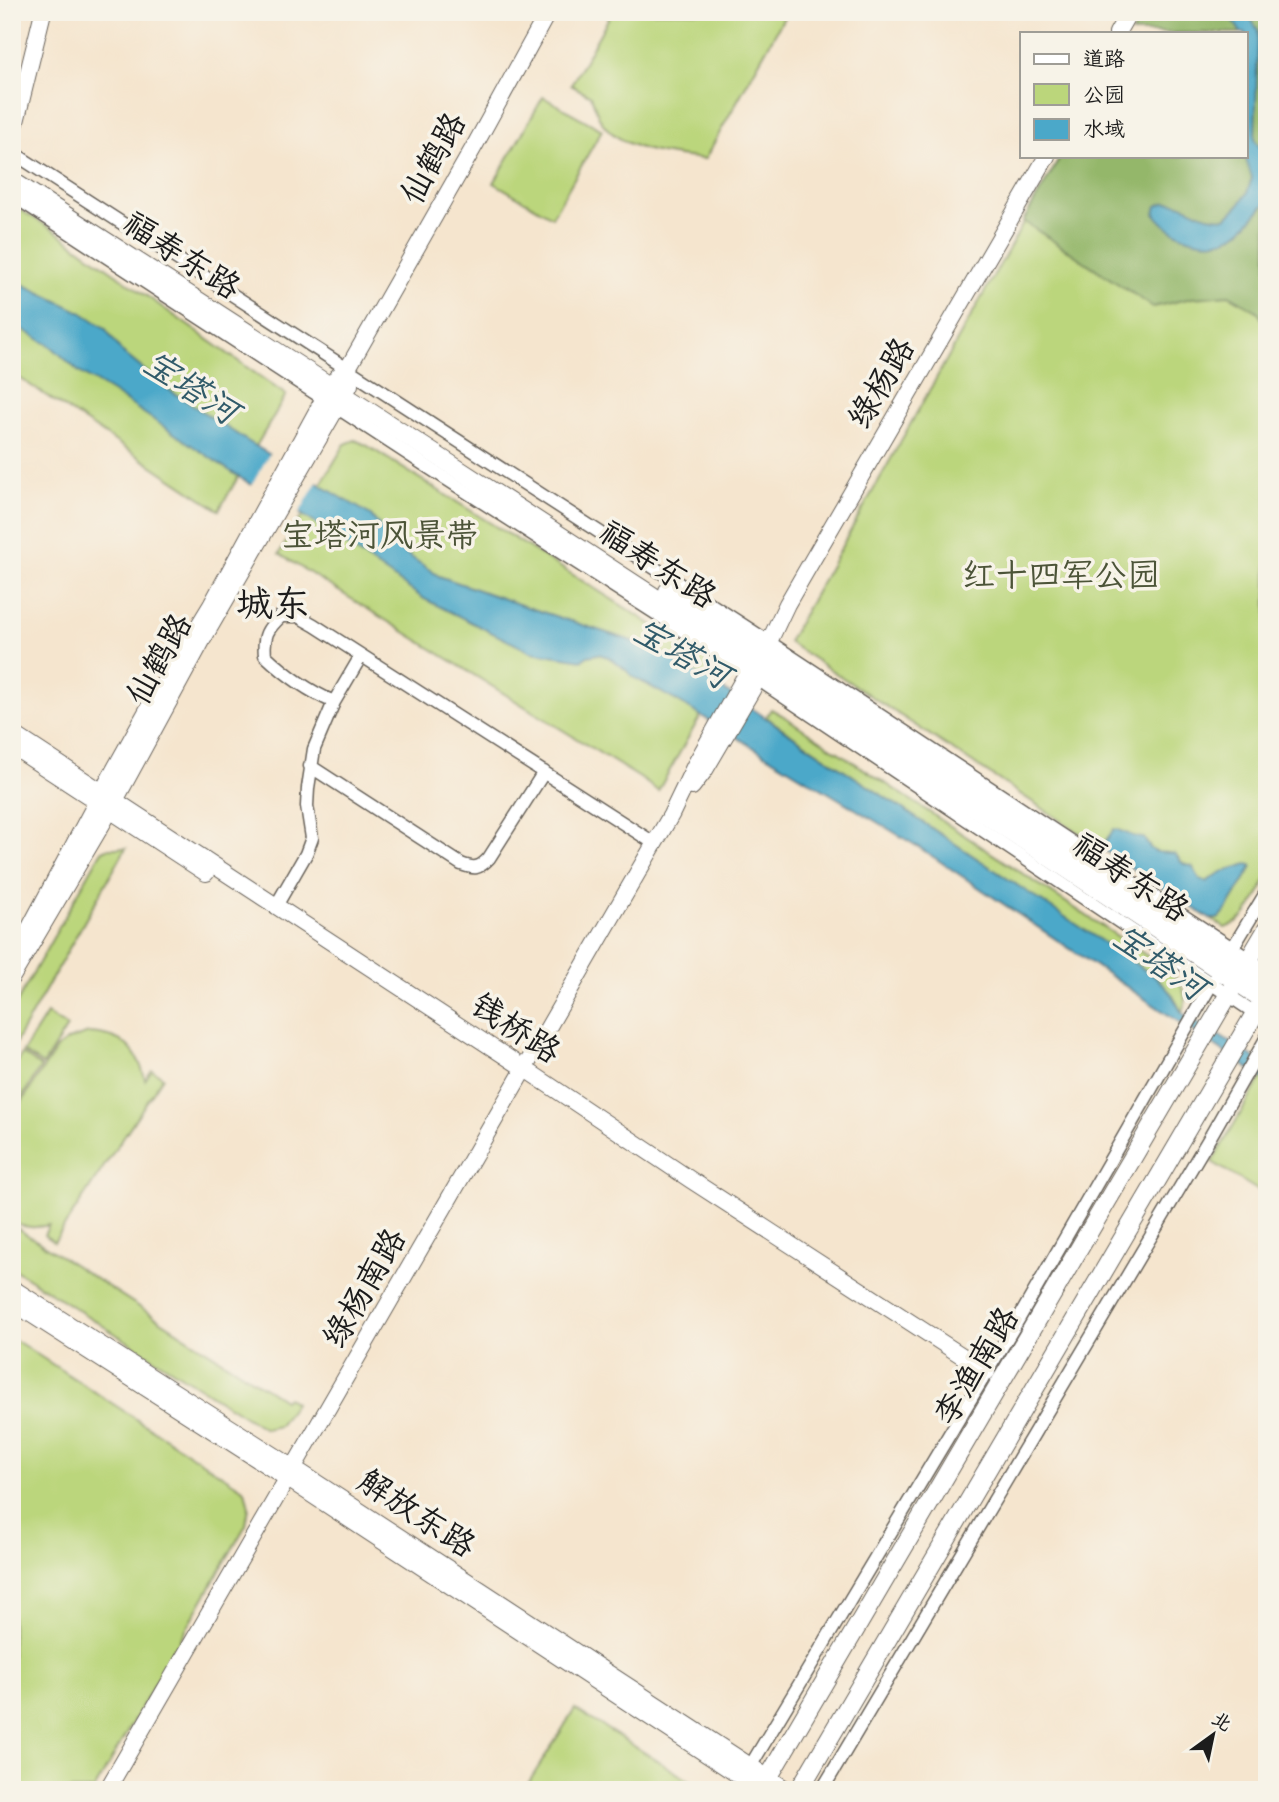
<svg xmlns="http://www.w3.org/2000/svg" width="1279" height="1802" font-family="Caveat,'LXGW WenKai TC',sans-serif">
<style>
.green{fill:#bbd67b;stroke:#6c794c;stroke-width:2}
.forest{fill:#94b76b;stroke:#586a44;stroke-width:2}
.water{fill:#4ba8c9;stroke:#346272;stroke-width:2}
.pier{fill:#f5e5ce}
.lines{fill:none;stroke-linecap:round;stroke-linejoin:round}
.minor-casing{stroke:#68625a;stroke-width:15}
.tertiary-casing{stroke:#68625a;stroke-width:18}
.secondary-casing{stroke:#68625a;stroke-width:20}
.minor{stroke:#fff;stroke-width:12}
.tertiary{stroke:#fff;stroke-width:16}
.secondary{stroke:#fff;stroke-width:18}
.labels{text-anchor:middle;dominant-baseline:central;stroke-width:7;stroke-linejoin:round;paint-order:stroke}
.street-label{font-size:33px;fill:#1c1c1c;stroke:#f7f3e8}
.park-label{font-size:33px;fill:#4c5438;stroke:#f7f3e8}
.water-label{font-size:35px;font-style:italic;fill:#315b6a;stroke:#f7f3e8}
.quarter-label{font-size:37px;fill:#1c1c1c;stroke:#f7f3e8}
</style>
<rect width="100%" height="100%" fill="#f7f3e8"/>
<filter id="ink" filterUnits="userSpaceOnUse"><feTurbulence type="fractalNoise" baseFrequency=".0143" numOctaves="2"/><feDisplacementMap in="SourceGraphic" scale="14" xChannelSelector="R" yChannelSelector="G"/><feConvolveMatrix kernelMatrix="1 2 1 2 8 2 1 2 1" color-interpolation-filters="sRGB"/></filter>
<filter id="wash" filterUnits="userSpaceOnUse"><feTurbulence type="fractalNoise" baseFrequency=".00686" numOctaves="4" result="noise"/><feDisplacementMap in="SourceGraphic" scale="28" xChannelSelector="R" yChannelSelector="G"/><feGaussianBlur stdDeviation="1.57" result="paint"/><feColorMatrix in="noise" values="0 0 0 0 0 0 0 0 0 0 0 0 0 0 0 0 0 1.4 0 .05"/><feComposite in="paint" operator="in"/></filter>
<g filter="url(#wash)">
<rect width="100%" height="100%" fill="#f5e5ce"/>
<!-- green -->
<path class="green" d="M 612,12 L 787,12 L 705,159 C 672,156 616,151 599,117 C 596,111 594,103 591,96 L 571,85 Z
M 1144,12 L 1267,12 L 1267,879 C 1256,898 1248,921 1225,928 L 788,642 L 1061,156 L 1246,156 L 1246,33 L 1132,33 Z
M 543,97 L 602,130 L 552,217 L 494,183 Z
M 12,205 L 54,230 L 286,395 L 219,510 L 12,373 Z
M 355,440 L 366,445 L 726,671 L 658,791 L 640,778 L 279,554 L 345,444 Z
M 771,709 L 782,715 L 1158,963 C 1171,972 1185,983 1185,1001 C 1185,1005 1183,1009 1182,1012 L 1171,993 L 766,717 Z
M 109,848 L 126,848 L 12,1049 L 12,1011 L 101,852 Z
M 47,1014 L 67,1027 L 43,1065 L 23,1052 Z
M 89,1033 C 122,1035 138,1048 145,1080 L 152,1070 L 163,1077 L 54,1242 L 44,1235 L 49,1225 C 34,1228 26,1229 12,1221 L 12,1117 L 56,1049 L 68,1040 Z
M 22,1054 L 41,1067 L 17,1105 L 12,1102 L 12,1069 Z
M 1267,1068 L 1267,1196 L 1212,1162 Z
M 12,1225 L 284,1400 L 287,1397 L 295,1403 L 279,1426 L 265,1429 L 12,1268 Z
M 12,1338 L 245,1490 L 249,1507 L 246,1525 L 94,1790 L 12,1790 Z
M 575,1709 L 704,1790 L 524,1790 Z"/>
<!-- forest -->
<path class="forest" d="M 1144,12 L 1267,12 L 1267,327 L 1257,311 L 1229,295 L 1192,298 L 1153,307 L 1023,221 L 1061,156 L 1246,156 L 1246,33 L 1132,33 Z"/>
<!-- water -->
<path class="water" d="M 1228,12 L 1246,12 L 1258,30 L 1255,140 L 1264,153 L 1267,163 L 1267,202 C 1258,211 1250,223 1240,231 C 1214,252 1173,239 1155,214 L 1157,206 C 1174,195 1191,211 1208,216 C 1214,217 1220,218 1226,218 L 1239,205 L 1247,193 L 1252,178 L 1245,156 L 1246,33 L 1241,33 Z
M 12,279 L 81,312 L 105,328 L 122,352 L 165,387 L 249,442 L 369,514 L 405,553 L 439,576 L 524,606 L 632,641 L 663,654 L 718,686 L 1157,978 L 1171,993 L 1182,1013 L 1267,1065 L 1267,1081 L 920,848 L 675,700 L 633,677 L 626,670 L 608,657 L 598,654 L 588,656 L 582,660 L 531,652 L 424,599 L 309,519 L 245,481 L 112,392 L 79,372 L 52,347 L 12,323 Z
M 1114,829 C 1126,831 1131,838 1144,838 C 1154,858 1158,850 1176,854 C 1180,862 1183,865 1192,866 L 1200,879 L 1206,882 L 1220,873 L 1247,864 L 1252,865 L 1251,869 L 1226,911 L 1218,919 L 1210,919 L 1104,850 L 1104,843 Z"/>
<!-- pier -->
<path class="pier" d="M 271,451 L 318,480 L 297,517 L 250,488 Z"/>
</g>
<g filter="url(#ink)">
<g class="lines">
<defs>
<path id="minor" d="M 12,152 L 769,642 L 1267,971
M 12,195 L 431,469 L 747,672 L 1267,1021
M 334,702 C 308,691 285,674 265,655 C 263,636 267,629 281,616 L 298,616 L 314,625 L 654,843
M 310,766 L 461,864 C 474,869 479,869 489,858 L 544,772
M 276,906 L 306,854 L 312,838 L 307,806 L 308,788 L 314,749 L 334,702 L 361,656
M 1229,954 L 1267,891
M 736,1790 L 1018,1320 L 1215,978
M 822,1790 L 1210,1137 L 1267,1037"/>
<path id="tertiary" d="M 1117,33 L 1129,12
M 12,138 L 43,12
M 12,733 L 525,1069 L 691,1180 L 987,1372
M 12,746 L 206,873
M 692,787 L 705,770 L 752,690 L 767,658
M 12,961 L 97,801 L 149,707 L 210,607 L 324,398 L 337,377 L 348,368 L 475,145 L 548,12
M 12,977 L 104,821 L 203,639 L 344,395 L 350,385 L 348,368
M 12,1288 L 294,1468 L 787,1790
M 12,1302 L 288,1479 L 761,1790
M 107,1790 L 671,815 L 695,765 L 753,662 L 760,651 L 769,642 L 787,604 L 813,559 L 1047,156"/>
<path id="secondary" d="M 12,181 C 432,451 852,724 1267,1002
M 668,591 L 937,767 L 1267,987
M 761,1790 L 1267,929
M 799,1790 L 1267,993"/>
</defs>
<!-- minor casing -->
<use href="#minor" class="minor-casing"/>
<!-- tertiary casing -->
<use href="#tertiary" class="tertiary-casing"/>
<!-- secondary casing -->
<use href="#secondary" class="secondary-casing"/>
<!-- minor -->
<use href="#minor" class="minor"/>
<!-- tertiary -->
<use href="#tertiary" class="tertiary"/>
<!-- secondary -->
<use href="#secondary" class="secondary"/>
</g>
</g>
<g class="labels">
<!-- street labels -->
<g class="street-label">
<text transform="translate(433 158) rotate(-61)">仙鹤路</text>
<text transform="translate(182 255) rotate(33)">福寿东路</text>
<text transform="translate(881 383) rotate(-60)">绿杨路</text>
<text transform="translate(658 564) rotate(33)">福寿东路</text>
<text transform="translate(159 659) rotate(-61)">仙鹤路</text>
<text transform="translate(1131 877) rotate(34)">福寿东路</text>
<text transform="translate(516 1028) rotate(33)">钱桥路</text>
<text transform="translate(364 1288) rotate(-60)">绿杨南路</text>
<text transform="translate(976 1366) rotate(-59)">李渔南路</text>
<text transform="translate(417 1513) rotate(33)">解放东路</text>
</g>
<!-- park labels -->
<g class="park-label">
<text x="380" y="535">宝塔河风景带</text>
<text x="1061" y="575">红十四军公园</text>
</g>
<!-- water labels -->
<g class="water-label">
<text transform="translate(191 387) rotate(33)">宝塔河</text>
<text transform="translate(682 653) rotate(30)">宝塔河</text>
<text transform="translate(1160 962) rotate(35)">宝塔河</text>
</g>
<!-- quarter labels -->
<g class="quarter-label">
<text x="273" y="603">城东</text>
</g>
</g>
<!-- margin -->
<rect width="1279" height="1802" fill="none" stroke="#f7f3e8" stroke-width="42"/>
<!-- legend -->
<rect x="1020" y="32" width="228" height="126" fill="#f7f3e8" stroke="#9f9d96" stroke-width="2"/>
<rect x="1034" y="54" width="35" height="10" fill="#ffffff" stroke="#9f9d96" stroke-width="2"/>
<text x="1083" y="66" font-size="21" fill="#1c1c1c">道路</text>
<rect x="1034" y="84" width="35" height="21" fill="#bbd67b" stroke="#9f9d96" stroke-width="2"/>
<text x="1083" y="102" font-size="21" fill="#1c1c1c">公园</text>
<rect x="1034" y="119" width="35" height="21" fill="#4ba8c9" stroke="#9f9d96" stroke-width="2"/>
<text x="1083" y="136" font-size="21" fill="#1c1c1c">水域</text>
<!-- north arrow -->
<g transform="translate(1213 1735) rotate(33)" stroke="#f7f3e8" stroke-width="5" paint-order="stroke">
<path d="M0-5L12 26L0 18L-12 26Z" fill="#1c1c1c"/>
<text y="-10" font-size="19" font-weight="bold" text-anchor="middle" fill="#1c1c1c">北</text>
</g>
</svg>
